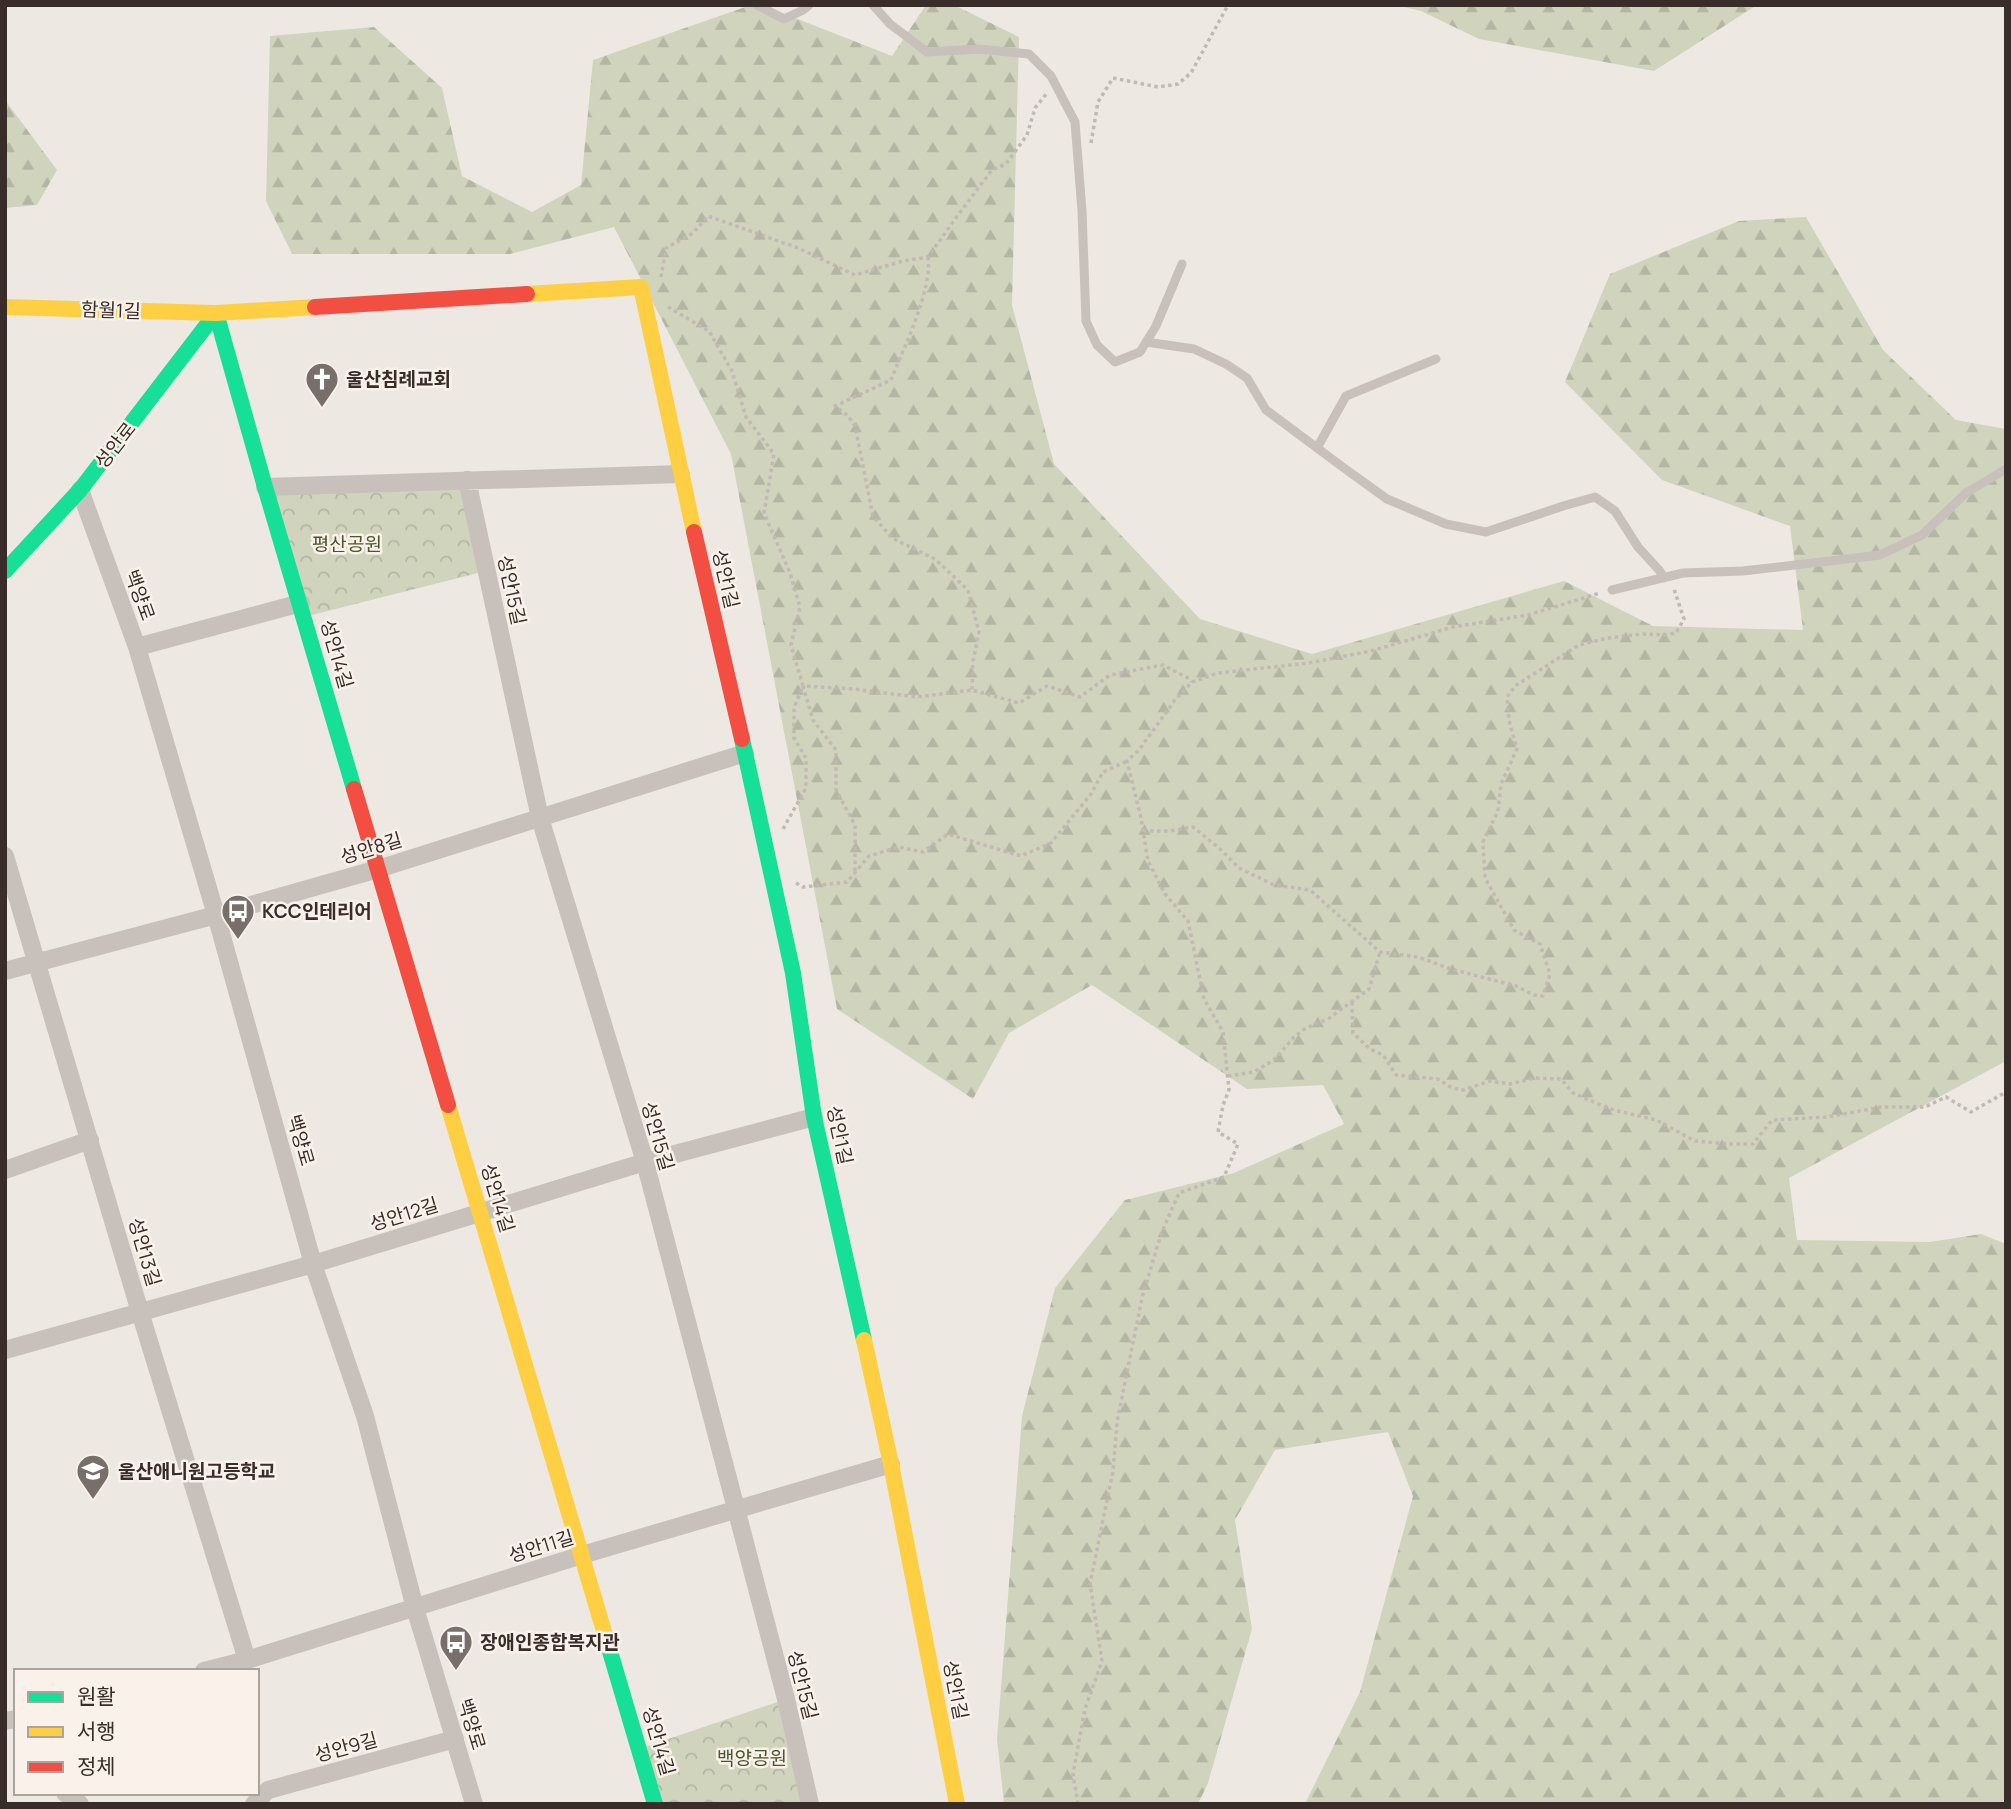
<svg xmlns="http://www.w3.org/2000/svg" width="2011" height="1809" font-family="Manrope,'Noto Sans KR',sans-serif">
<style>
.forest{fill:url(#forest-firs)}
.park{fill:url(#park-crowns)}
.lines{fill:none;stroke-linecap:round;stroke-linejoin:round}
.path{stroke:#c0b9b4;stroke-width:3.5;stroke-dasharray:3.5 3.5;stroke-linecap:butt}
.lane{stroke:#c7c0bb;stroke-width:9}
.street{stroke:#c7c0bb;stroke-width:18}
.fast{stroke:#16e098;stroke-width:16}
.slow{stroke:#ffcf43;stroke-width:16}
.jam{stroke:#f24e42;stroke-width:16}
.labels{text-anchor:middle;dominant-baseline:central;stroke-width:5;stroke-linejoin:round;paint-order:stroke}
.street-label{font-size:19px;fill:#392d29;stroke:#faf2ea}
.poi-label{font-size:19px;font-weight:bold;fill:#392d29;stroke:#faf2ea;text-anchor:start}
.park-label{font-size:19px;fill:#49582c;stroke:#faf2ea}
</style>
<defs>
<pattern id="forest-firs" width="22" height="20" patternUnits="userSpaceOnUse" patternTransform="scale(1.75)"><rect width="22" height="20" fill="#d0d4bc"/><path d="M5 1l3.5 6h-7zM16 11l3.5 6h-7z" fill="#b3b6a2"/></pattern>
<pattern id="park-crowns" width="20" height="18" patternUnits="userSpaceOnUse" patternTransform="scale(1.75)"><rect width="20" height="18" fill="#d0d4bc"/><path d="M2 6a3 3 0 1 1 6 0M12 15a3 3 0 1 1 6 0" fill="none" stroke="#b3b6a2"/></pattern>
</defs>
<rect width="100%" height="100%" fill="#eee8e2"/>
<!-- forest -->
<path class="forest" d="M 751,5 L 762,5 L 892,56 L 926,5 L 954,5 L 1019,37 L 1012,305 L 1054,464 L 1200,619 L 1312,654 L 1564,581 L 1653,626 L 1803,630 L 1790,526 L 1662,480 L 1565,382 L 1610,274 L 1739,221 L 1806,217 L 1883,350 L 1956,420 L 2006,429 L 2006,1061 L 1789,1178 L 1797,1240 L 1930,1242 L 1981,1234 L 2006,1244 L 2006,1804 L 1305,1804 L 1360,1692 L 1413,1496 L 1388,1432 L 1275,1450 L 1235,1520 L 1252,1629 L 1208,1783 L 1198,1804 L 1004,1804 L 997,1739 L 1022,1416 L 1055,1288 L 1125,1200 L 1234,1173 L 1344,1124 L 1323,1085 L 1247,1089 L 1092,985 L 1009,1033 L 973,1099 L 837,1009 L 731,454 L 614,227 L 510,254 L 292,254 L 266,201 L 270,36 L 374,27 L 442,88 L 462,176 L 532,212 L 581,185 L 593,60 Z
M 1396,5 L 1757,5 L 1654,71 L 1479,39 L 1421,11 Z
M 5,100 L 57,170 L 37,205 L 5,208 Z"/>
<!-- park -->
<path class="park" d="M 467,480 L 486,571 L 304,617 L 265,487 Z
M 786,1699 L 810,1804 L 655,1804 L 639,1749 Z"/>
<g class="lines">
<!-- path -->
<path class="path" d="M 1091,143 L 1098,102 L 1113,78 L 1158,87 L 1178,84 L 1191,73 L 1228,5
M 928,257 C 933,288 903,350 891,380 L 835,406 L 848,416 L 855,426 L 873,516 L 892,538 L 935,559 L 968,590 L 979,632 L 973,661 L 972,690
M 661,277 L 666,248 L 693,233 L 708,216 L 798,248 L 855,275 L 903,261 L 928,257 L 958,215 L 992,170 L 1006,164 L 1027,135 L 1035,108 L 1047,93
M 668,307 L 709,331 L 732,371 L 746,417 L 774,454 L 764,513 L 790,573 L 800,607 L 791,645 L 803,686 L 794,708 L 794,738 L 806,758 L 806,788 L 783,829
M 1143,831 L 1170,831 L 1193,827 L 1219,848 L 1239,868 L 1274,885 L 1310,890 L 1380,952 L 1418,957 L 1451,969 L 1516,986 L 1534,995 L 1543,996 L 1550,974 L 1540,944 L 1514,930 L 1485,878 L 1483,842 L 1498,811 L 1501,784 L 1517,749 L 1509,720 L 1507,697 L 1515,686 L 1579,645 L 1607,638 L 1643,634 L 1666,635 L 1676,633 L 1684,619 L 1674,589
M 855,871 L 855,825 L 836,790 L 836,750 L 813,720 L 803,686 L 853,689 L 917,697 L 972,690 L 1019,703 L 1047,686 L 1080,697 L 1110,675 L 1163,665 L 1190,679 L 1192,682
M 796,883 L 803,887 L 847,882 L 869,856 L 898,847 L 923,852 L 948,834 L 1021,856 L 1051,843 L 1091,794 L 1103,772 L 1127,761
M 1352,1002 L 1353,1033 L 1370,1049 L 1383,1055 L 1396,1075 L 1438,1079 L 1452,1088 L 1463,1090 L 1490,1081 L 1511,1084 L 1534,1078 L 1561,1079 L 1573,1093 L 1610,1109 L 1656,1120 L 1695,1141 L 1729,1144 L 1753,1144 L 1772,1120 L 1827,1117 L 1881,1107 L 1925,1107 L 1946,1097 L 1971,1112 L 2006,1092
M 1228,1076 L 1254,1072 L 1275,1059 L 1294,1037 L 1306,1028 L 1328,1019 L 1369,989 L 1380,952
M 1078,1804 L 1073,1774 L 1085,1709 L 1102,1661 L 1090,1584 L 1113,1471 L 1117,1422 L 1142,1298 L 1161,1234 L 1179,1193 L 1224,1177 L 1238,1144 L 1218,1132 L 1223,1105 L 1229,1090 L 1223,1032 L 1204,999 L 1188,921 L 1165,894 L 1148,861 L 1141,818 L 1127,761 L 1139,750 L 1175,700 L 1192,682 L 1218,673 L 1309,663 L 1371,651 L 1453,627 L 1528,615 L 1600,593"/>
<!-- lane -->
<path class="lane" d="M 757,5 L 784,19 L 803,10 L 809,5
M 873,5 L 890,24 L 927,52 L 979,49 L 1029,54 L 1051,76 L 1075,122 L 1082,211 L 1086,321 L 1097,345 L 1115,362 L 1140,352 L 1156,326 L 1182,264
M 1146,342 L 1194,349 L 1226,364 L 1247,378 L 1266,410 L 1344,468 L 1387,499 L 1446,524 L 1486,532 L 1563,506 L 1595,497 L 1615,511 L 1638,547 L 1659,570 L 1664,578
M 1317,448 L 1346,396 L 1436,359
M 1612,590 L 1683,573 L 1743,571 L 1880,555 L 1922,535 L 1966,493 L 2006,469"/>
<!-- street -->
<path class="street" d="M 467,480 L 540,818 L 645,1162 L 786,1699 L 810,1804
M 265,487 L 681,474
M 80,490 L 137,647 L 216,915 L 313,1264 L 365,1416 L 415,1608 L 474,1804
M 137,647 L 301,603
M 5,856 L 140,1312 L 247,1660
M 5,971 L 216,915 L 378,869 L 745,753
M 5,1170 L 90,1140
M 5,1350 L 313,1264 L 645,1162 L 814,1117
M 204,1671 L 247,1660 L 582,1555 L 891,1464
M 5,1721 L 16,1719
M 65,1793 L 80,1804
M 254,1804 L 268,1790 L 455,1739"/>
<!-- fast -->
<path class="fast" d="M 216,313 L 265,487 L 354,789
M 5,571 L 80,490 L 216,313
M 742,739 L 793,973 L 814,1117 L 864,1340
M 606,1638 L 655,1804"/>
<!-- slow -->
<path class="slow" d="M 527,294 L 641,287 L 694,532
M 5,307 L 216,313 L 315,307
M 448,1105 L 606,1638
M 864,1340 L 891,1464 L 957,1804"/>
<!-- jam -->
<path class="jam" d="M 315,307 L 527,294
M 694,532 L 742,739
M 354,789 L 448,1105"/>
</g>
<!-- icons -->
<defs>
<symbol id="church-pin" viewBox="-11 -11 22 30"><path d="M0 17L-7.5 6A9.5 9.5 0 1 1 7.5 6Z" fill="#786e6a" stroke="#faf2ea"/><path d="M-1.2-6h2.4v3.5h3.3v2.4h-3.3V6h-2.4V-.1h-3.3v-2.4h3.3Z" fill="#fff"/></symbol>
<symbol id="bus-pin" viewBox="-11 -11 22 30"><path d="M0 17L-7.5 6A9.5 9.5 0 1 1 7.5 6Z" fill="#786e6a" stroke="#faf2ea"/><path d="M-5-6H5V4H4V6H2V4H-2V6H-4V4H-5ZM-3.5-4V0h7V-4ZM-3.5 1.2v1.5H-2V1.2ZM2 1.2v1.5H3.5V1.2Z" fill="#fff"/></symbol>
<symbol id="school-pin" viewBox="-11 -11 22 30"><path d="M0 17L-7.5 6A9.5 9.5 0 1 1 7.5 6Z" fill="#786e6a" stroke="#faf2ea"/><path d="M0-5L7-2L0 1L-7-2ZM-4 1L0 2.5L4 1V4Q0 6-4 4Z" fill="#fff"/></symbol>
</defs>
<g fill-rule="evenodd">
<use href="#church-pin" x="303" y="360" width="38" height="52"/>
<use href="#bus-pin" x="219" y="892" width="38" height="52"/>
<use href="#school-pin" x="74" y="1452" width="38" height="52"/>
<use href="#bus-pin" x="437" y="1623" width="38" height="52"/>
</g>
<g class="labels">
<!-- street labels -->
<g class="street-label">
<text transform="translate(111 310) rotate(2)">함월1길</text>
<text transform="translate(115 445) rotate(-52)">성안로</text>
<text transform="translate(726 579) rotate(77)">성안1길</text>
<text transform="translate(512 590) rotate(78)">성안15길</text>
<text transform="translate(140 595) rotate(70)">백양로</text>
<text transform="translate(337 654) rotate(74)">성안14길</text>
<text transform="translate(371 848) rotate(-17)">성안8길</text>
<text transform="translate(840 1135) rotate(78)">성안1길</text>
<text transform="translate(658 1136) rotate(74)">성안15길</text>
<text transform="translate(301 1140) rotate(74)">백양로</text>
<text transform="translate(498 1198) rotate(73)">성안14길</text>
<text transform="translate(404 1214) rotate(-17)">성안12길</text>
<text transform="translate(145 1252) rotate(74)">성안13길</text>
<text transform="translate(541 1546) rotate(-17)">성안11길</text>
<text transform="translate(803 1685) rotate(76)">성안15길</text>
<text transform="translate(956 1690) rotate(79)">성안1길</text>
<text transform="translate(472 1724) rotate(73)">백양로</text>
<text transform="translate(659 1741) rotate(74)">성안14길</text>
<text transform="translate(346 1747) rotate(-15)">성안9길</text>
</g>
<!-- poi labels -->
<g class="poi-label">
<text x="346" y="379">울산침례교회</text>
<text x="262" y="911">KCC인테리어</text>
<text x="118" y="1471">울산애니원고등학교</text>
<text x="480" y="1642">장애인종합복지관</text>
</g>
<!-- park labels -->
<g class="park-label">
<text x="347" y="544">평산공원</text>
<text x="752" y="1758">백양공원</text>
</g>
</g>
<!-- border -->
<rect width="2011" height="1809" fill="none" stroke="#392d29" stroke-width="14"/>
<!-- legend -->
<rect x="14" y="1669" width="245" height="126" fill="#faf2ea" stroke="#ada39d" stroke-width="2"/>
<rect x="28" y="1692" width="35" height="10" fill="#16e098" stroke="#ada39d" stroke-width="2"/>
<text x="77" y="1704" font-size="21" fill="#392d29">원활</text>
<rect x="28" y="1727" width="35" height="10" fill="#ffcf43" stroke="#ada39d" stroke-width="2"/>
<text x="77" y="1739" font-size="21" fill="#392d29">서행</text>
<rect x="28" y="1762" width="35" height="10" fill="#f24e42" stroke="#ada39d" stroke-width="2"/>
<text x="77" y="1774" font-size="21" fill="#392d29">정체</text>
</svg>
